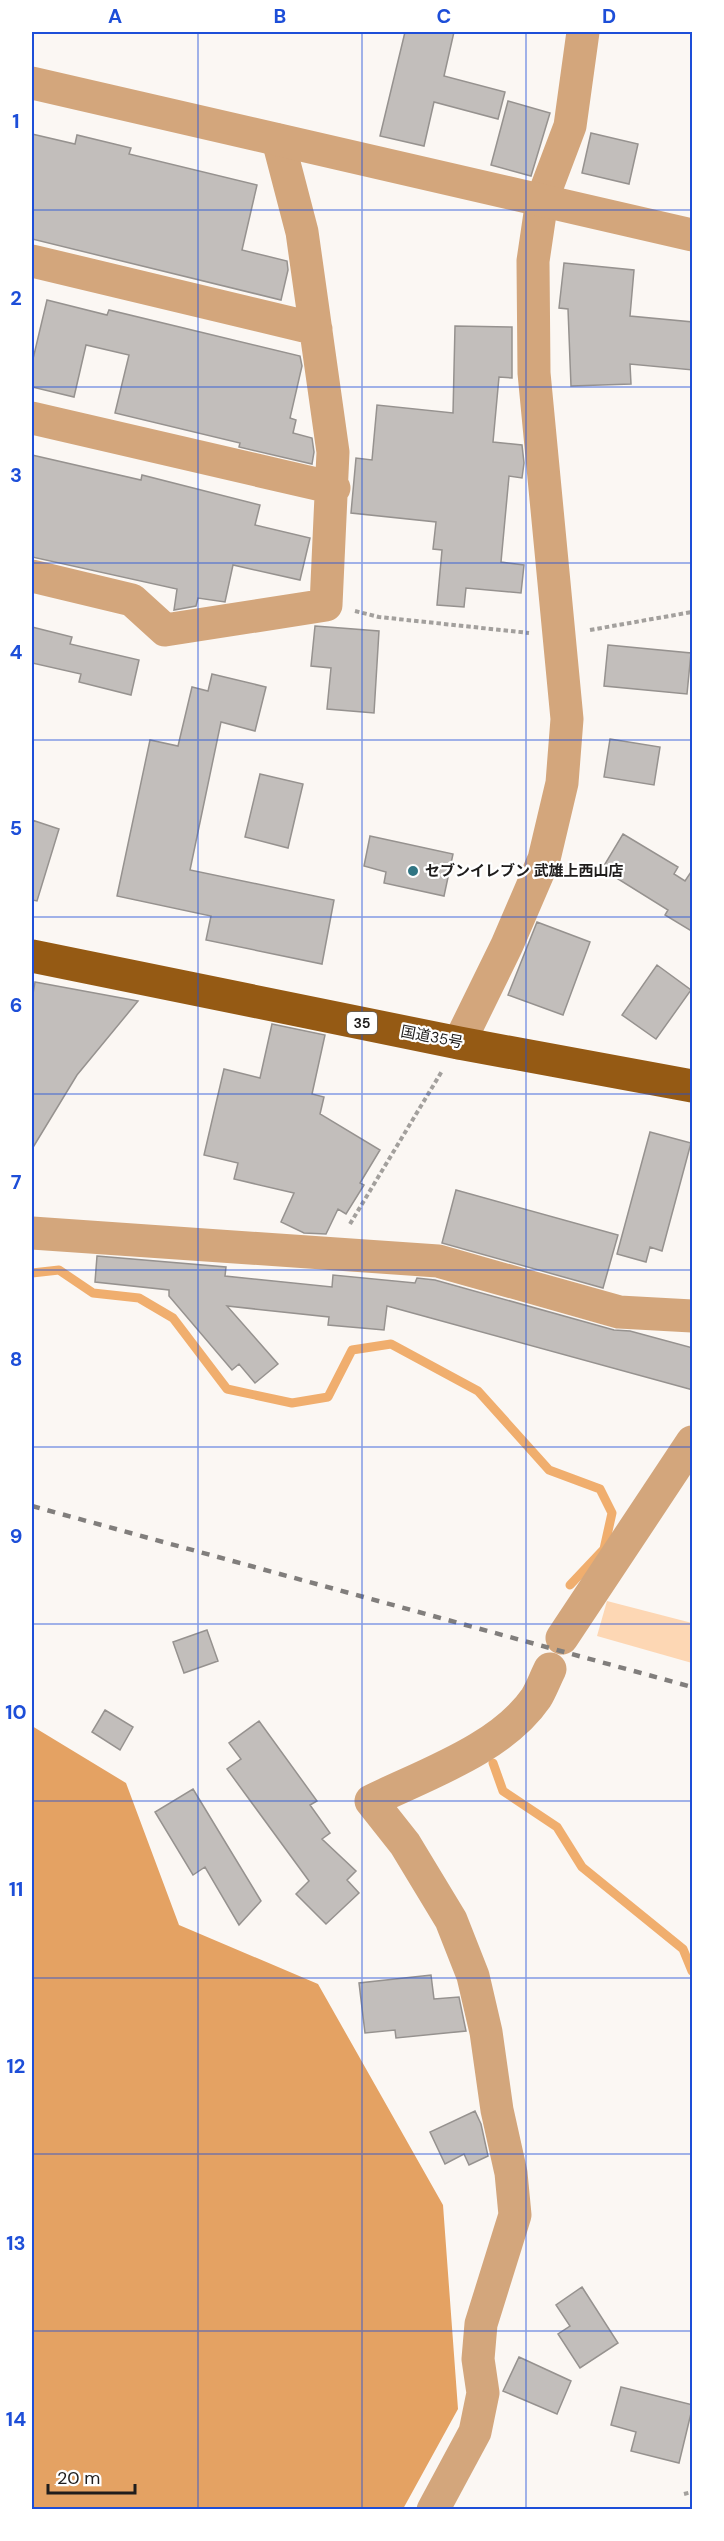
<svg xmlns="http://www.w3.org/2000/svg" width="724" height="2541" font-family="'DM Sans','Noto Sans JP',sans-serif">
<style>
.green{fill:#fdd7b4}
.forest{fill:#e4a263}
.lines{fill:none;stroke-linecap:round;stroke-linejoin:round}
.stream{stroke:#f0ae6e;stroke-width:9}
.building{fill:#c2bebb;stroke:#96928f;stroke-width:1.5}
.path{stroke:#a3a09d;stroke-width:4;stroke-dasharray:4.5 3;stroke-linecap:butt}
.minor{stroke:#d3a67c;stroke-width:33}
.tertiary{stroke:#d3a67c;stroke-width:33}
.trunk{stroke:#955a14;stroke-width:33}
.rail{stroke:#817e7c;stroke-width:4.5;stroke-dasharray:8 8;stroke-linecap:butt}
.grid{fill:none;stroke:#1d4ed8;stroke-width:1.5;stroke-opacity:0.55}
.poi-dot{fill:#307583;stroke:#fff;stroke-width:2}
.labels{text-anchor:middle;dominant-baseline:central;stroke-width:4.5;stroke-linejoin:round;paint-order:stroke}
.shield{fill:#fff;stroke:#626160;stroke-width:1.5}
.shield-label{font-size:14px;font-weight:bold;fill:#1f1d1c}
.poi-label{font-size:15px;font-weight:bold;fill:#1f1d1c;stroke:#fff;text-anchor:start}
.street-label{font-size:15px;fill:#1f1d1c;stroke:#fff}
.neatline{fill:none;stroke:#1d4ed8;stroke-width:2}
.grid-label{font-size:20px;text-anchor:middle;font-weight:bold;fill:#1d4ed8}
</style>
<rect width="100%" height="100%" fill="#fbf7f3"/>
<!-- green -->
<path class="green" d="M 607,1601 L 692,1623 L 692,1663 L 597,1636 Z"/>
<!-- forest -->
<path class="forest" d="M 32,1726 L 126,1783 L 179,1925 L 318,1984 L 443,2205 L 458,2409 L 403,2509 L 32,2509 Z"/>
<g class="lines">
<!-- stream -->
<path class="stream" d="M 32,1273 L 59,1270 L 93,1293 L 139,1298 L 173,1318 L 227,1389 L 292,1403 L 328,1397 L 352,1350 L 391,1344 L 478,1391 L 549,1470 L 600,1489 L 612,1513 L 604,1549 L 570,1585
M 493,1763 L 503,1791 L 557,1827 L 582,1867 L 683,1949 L 692,1971"/>
</g>
<!-- building -->
<path class="building" d="M 405,32 L 454,32 L 444,76 L 505,92 L 498,119 L 434,102 L 424,146 L 380,136 Z
M 508,101 L 550,113 L 531,176 L 491,165 Z
M 591,133 L 638,144 L 629,184 L 582,173 Z
M 32,134 L 75,144 L 77,135 L 131,148 L 129,154 L 257,185 L 242,250 L 287,261 L 288,270 L 281,300 L 32,239 Z
M 564,263 L 634,270 L 630,316 L 693,322 L 693,370 L 630,364 L 631,384 L 571,386 L 568,309 L 559,308 Z
M 47,300 L 107,315 L 109,310 L 300,356 L 302,366 L 290,418 L 296,420 L 293,433 L 312,438 L 314,452 L 312,464 L 239,447 L 240,443 L 115,413 L 129,355 L 86,345 L 74,397 L 32,387 L 32,363 Z
M 455,326 L 512,327 L 512,378 L 499,377 L 493,442 L 522,445 L 524,463 L 522,478 L 509,476 L 501,562 L 524,565 L 521,593 L 466,588 L 464,607 L 437,605 L 442,550 L 433,549 L 436,522 L 351,513 L 356,458 L 372,460 L 377,405 L 453,413 Z
M 32,455 L 141,480 L 142,475 L 260,505 L 255,525 L 310,538 L 300,580 L 233,565 L 225,602 L 198,598 L 196,606 L 174,610 L 177,589 L 32,557 Z
M 315,626 L 379,631 L 374,713 L 327,709 L 331,668 L 311,666 Z
M 32,627 L 72,637 L 70,644 L 139,660 L 131,695 L 79,682 L 81,674 L 32,663 Z
M 608,645 L 691,653 L 687,694 L 604,686 Z
M 212,674 L 266,687 L 255,731 L 221,722 L 190,870 L 334,900 L 322,964 L 206,940 L 211,916 L 117,896 L 150,740 L 178,746 L 192,687 L 208,691 Z
M 610,739 L 660,747 L 654,785 L 604,777 Z
M 260,774 L 303,784 L 288,848 L 245,837 Z
M 32,820 L 59,829 L 37,901 L 32,900 Z
M 623,834 L 678,867 L 674,874 L 685,881 L 693,869 L 693,932 L 665,915 L 668,910 L 602,869 Z
M 370,836 L 453,854 L 444,896 L 384,883 L 386,872 L 364,866 Z
M 537,922 L 590,942 L 563,1015 L 508,995 Z
M 657,965 L 691,990 L 656,1039 L 622,1015 Z
M 35,982 L 138,1001 L 77,1075 L 32,1149 L 32,1000 Z
M 272,1024 L 325,1035 L 312,1094 L 324,1097 L 320,1114 L 380,1150 L 360,1183 L 364,1185 L 346,1214 L 338,1209 L 326,1234 L 304,1233 L 281,1222 L 294,1193 L 234,1179 L 238,1163 L 204,1155 L 224,1069 L 260,1078 Z
M 650,1132 L 691,1143 L 662,1251 L 650,1247 L 646,1262 L 617,1254 Z
M 456,1190 L 618,1235 L 603,1288 L 442,1243 Z
M 97,1256 L 226,1267 L 225,1276 L 332,1287 L 333,1275 L 415,1283 L 417,1278 L 435,1280 L 614,1330 L 630,1331 L 693,1348 L 693,1390 L 387,1306 L 384,1330 L 328,1325 L 329,1317 L 227,1306 L 278,1364 L 255,1383 L 239,1364 L 232,1370 L 169,1296 L 169,1290 L 95,1282 Z
M 207,1630 L 218,1661 L 184,1673 L 173,1642 Z
M 105,1710 L 133,1727 L 120,1750 L 92,1732 Z
M 259,1721 L 317,1801 L 310,1805 L 330,1833 L 322,1839 L 356,1871 L 347,1880 L 359,1893 L 326,1924 L 296,1894 L 309,1881 L 227,1769 L 241,1759 L 229,1743 Z
M 193,1789 L 261,1901 L 239,1925 L 205,1867 L 193,1875 L 155,1812 Z
M 431,1975 L 434,1999 L 459,1997 L 466,2031 L 396,2038 L 395,2030 L 365,2033 L 359,1983 Z
M 475,2111 L 481,2124 L 488,2156 L 469,2165 L 464,2154 L 445,2164 L 430,2132 Z
M 582,2287 L 618,2343 L 580,2368 L 558,2334 L 570,2326 L 556,2305 Z
M 519,2357 L 571,2381 L 557,2414 L 503,2391 Z
M 621,2387 L 693,2405 L 679,2463 L 631,2451 L 636,2432 L 611,2425 Z"/>
<g class="lines">
<!-- path -->
<path class="path" d="M 355,611 L 379,617 L 529,633
M 590,630 L 692,612
M 350,1224 L 442,1071
M 684,2494 L 692,2492"/>
<!-- minor -->
<path class="minor" d="M 32,261 L 316,329
M 32,418 L 334,488
M 32,576 L 132,600 L 165,630 L 326,605 L 333,452 L 302,232 L 278,140
M 459,1043 L 507,945 L 544,859 L 562,783 L 567,719 L 534,373 L 533,261 L 542,200 L 570,126 L 583,32
M 32,1233 L 438,1261 L 619,1312 L 692,1316
M 562,1638 L 692,1442
M 433,2510 L 475,2432 L 483,2393 L 478,2359 L 481,2324 L 515,2215 L 511,2173 L 497,2110 L 486,2032 L 473,1976 L 451,1920 L 405,1844 L 371,1801 C 424,1775 501,1749 536,1698 C 541,1690 545,1679 550,1669"/>
<!-- tertiary -->
<path class="tertiary" d="M 32,83 L 692,235"/>
<!-- trunk -->
<path class="trunk" d="M 32,956 L 459,1043 L 692,1086"/>
<!-- rail -->
<path class="rail" d="M 32,1506 L 692,1687"/>
</g>
<!-- grid -->
<path class="grid" d="M 198,32 L 198,2510M 362,32 L 362,2510M 526,32 L 526,2510M 32,210 L 692,210M 32,387 L 692,387M 32,563 L 692,563M 32,740 L 692,740M 32,917 L 692,917M 32,1094 L 692,1094M 32,1270 L 692,1270M 32,1447 L 692,1447M 32,1624 L 692,1624M 32,1801 L 692,1801M 32,1978 L 692,1978M 32,2154 L 692,2154M 32,2331 L 692,2331"/>
<!-- markers -->
<circle class="poi-dot" cx="413" cy="871" r="6"/>
<g class="labels">
<!-- shield labels -->
<rect class="shield" x="347" y="1012" width="30" height="22" rx="4.5"/>
<g class="shield-label">
<text x="362" y="1023">35</text>
</g>
<!-- poi labels -->
<g class="poi-label">
<text x="425" y="871">セブンイレブン 武雄上西山店</text>
</g>
<!-- street labels -->
<g class="street-label">
<text transform="translate(432 1037) rotate(11)">国道35号</text>
</g>
</g>
<!-- border -->
<rect width="724" height="2541" fill="none" stroke="#ffffff" stroke-width="66"/>
<!-- scale -->
<path d="M48 2484v9h87v-9" fill="none" stroke="#1f1d1c" stroke-width="3"/>
<text x="57" y="2484" font-size="18" fill="#1f1d1c" stroke="#ffffff" stroke-width="4.5" paint-order="stroke">20 m</text>
<rect x="33" y="33" width="658" height="2475" class="neatline"/>
<g class="grid-label">
<text x="115" y="23">A</text>
<text x="280" y="23">B</text>
<text x="444" y="23">C</text>
<text x="609" y="23">D</text>
<text x="16" y="128">1</text>
<text x="16" y="305">2</text>
<text x="16" y="482">3</text>
<text x="16" y="659">4</text>
<text x="16" y="835">5</text>
<text x="16" y="1012">6</text>
<text x="16" y="1189">7</text>
<text x="16" y="1366">8</text>
<text x="16" y="1543">9</text>
<text x="16" y="1719">10</text>
<text x="16" y="1896">11</text>
<text x="16" y="2073">12</text>
<text x="16" y="2250">13</text>
<text x="16" y="2426">14</text>
</g>
</svg>
